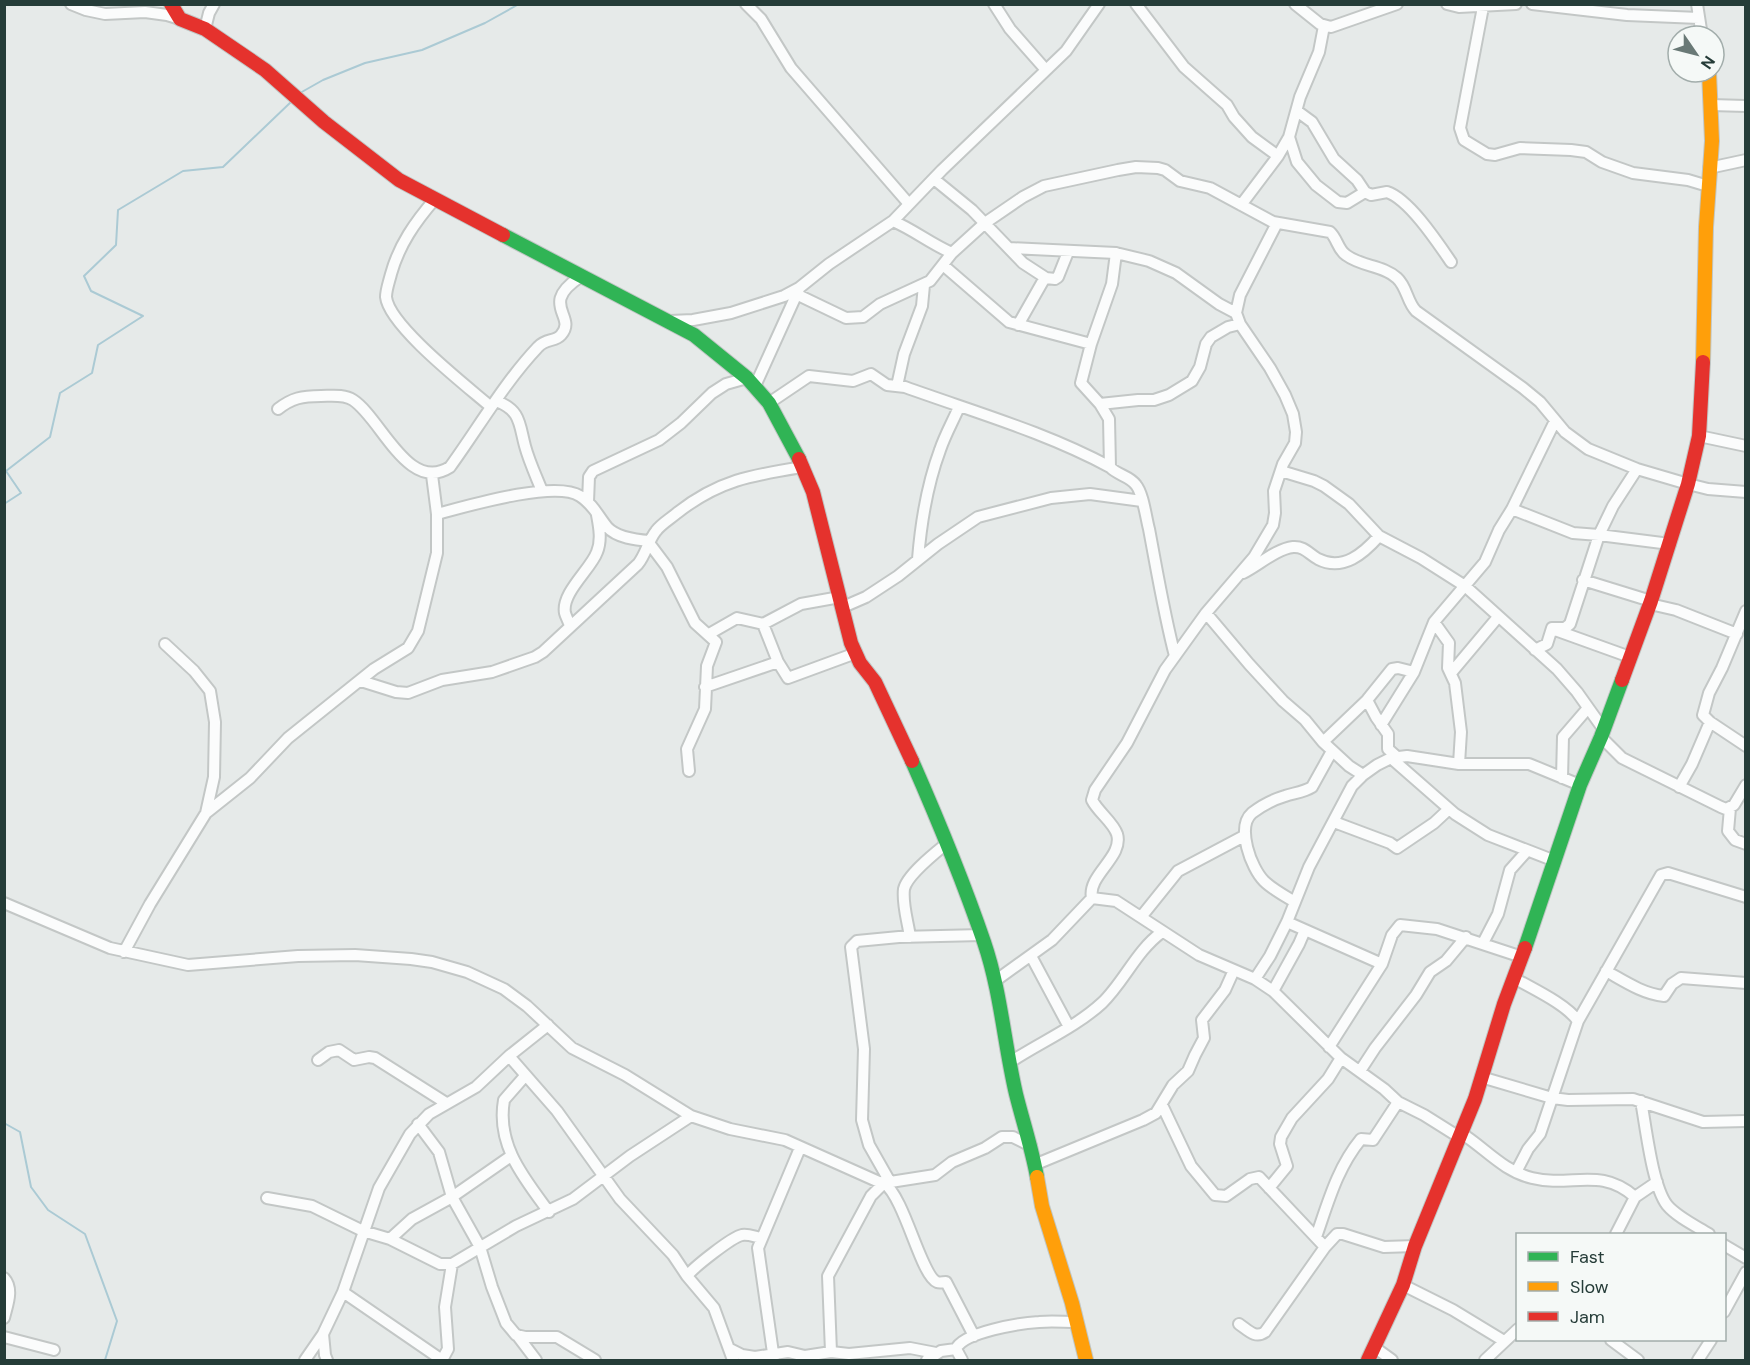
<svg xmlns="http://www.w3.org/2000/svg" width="1750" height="1365" font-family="'DM Sans',sans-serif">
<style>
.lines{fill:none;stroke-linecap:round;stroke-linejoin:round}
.stream{stroke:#abcad4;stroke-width:2}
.street-casing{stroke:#c3c7c6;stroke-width:14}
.fast-casing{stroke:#c0c6c4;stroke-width:16}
.slow-casing{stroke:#c0c6c4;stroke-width:16}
.jam-casing{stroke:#c0c6c4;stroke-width:16}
.street{stroke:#fbfcfc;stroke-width:10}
.fast{stroke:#30b455;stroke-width:14}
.slow{stroke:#ff9f0a;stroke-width:14}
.jam{stroke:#e5322d;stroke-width:14}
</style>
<rect width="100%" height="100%" fill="#e6eae9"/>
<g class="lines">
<!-- stream -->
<path class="stream" d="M 300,93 L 323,80 L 365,63 L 422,50 L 485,23 L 519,4
M 4,504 L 21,493 L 6,471 L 50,437 L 60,393 L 92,373 L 98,345 L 143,316 L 91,291 L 84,276 L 116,245 L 118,210 L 183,171 L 223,167 L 292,101
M 4,1123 L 20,1132 L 31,1187 L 48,1210 L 85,1234 L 117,1321 L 105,1360"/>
<defs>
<path id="street" d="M 71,4 L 86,10 L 105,14 L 145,12 L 167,15 L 180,19
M 746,4 L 761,19 L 791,68 L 909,204
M 994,4 L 1010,29 L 1046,70
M 1136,4 L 1184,67 L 1227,105 L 1234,117 L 1252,137 L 1278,156
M 1295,4 L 1320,24 L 1331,27 L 1397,4
M 1447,4 L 1459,7 L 1516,4
M 1532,4 L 1627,15 L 1699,18
M 1697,4 L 1702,36
M 1483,7 L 1460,128 L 1464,140 L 1487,154 L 1495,155 L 1520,148 L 1571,150 L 1586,152 L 1602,162 L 1633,173 L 1688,180 L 1708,186
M 205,29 L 209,13 L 214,4
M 1711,105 L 1746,106
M 1297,111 L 1312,122 L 1334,159 L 1357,180 L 1365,192 L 1371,195 L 1387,192 C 1409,199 1438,243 1451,262
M 1289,137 L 1297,162 L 1316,185 L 1338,202 L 1347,203 L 1365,192
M 1709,168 L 1746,160
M 934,179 L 972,210 L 1023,263 L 1046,278
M 435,199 C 415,222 399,245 391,274 C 389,282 386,290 386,297 C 389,326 468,387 491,407
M 1241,205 L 1278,156 L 1289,137 L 1300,97 L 1319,52 L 1324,26
M 893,221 C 914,230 931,244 952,253
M 1009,248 L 1116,253 L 1149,261 L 1176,273 L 1219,304 L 1236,313
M 1116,253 L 1112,284 L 1091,344 L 1081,383 L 1100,404 L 1109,419 L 1110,467 C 1117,475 1130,476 1136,485 C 1143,493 1146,518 1149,529 C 1157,571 1164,614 1175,656
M 943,265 L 1009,322 L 1091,344
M 796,294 L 846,318 L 863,317 L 880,304 L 930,281 L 952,253 L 985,223 L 1023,197 L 1044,186 L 1118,170 L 1136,167 L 1158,168 L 1165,170 L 1180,181 L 1210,188 L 1273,222 L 1330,232 C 1337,238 1338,250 1346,255 C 1362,267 1383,265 1397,278 C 1407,287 1407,302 1416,311 L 1523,388 L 1540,402 L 1565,432 L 1588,449 L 1637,469 L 1688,484 L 1708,489 L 1746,492
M 670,321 L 693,320 L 731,313 L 784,296 L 799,288 L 829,264 L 893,221 L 942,170 L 1066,51 L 1099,4
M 1018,325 L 1043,281 L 1046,278 L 1055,279 L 1058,277 L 1068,252
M 755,386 L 799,289
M 897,386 L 904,354 L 922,306 L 924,285
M 496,401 C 521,410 519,424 525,446 C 529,461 536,476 542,491
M 769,403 L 809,376 L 853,381 L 871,374 L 887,385 L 905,387 C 974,412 1045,432 1110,467
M 1100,404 L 1138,400 L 1154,400 L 1169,395 L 1192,381 L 1200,367 L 1206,344 L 1211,337 L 1228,327 L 1240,324
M 278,409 C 292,398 302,396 321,396 C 331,396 344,394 353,400 C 381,418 408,494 450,467 C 479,427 504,383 538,347 C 546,338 555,342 561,335 C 578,316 538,305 580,277
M 1699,436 L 1746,446
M 1281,471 L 1314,481 L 1324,486 L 1349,504 L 1379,536 L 1421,558 L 1465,586 L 1557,669 L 1577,692 L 1604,730
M 588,502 L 589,477 L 593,471 L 659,440 L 681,423 L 712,393 L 726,384 L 747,378
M 1512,509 L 1573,533 L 1599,535 L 1670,544
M 437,514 C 467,506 555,480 580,496 C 593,504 598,516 607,527 C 617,538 636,540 650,541
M 649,543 L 667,567 L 695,623 L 716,642 L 707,666 L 705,709 L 687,749 L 689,771
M 918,559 C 921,522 927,485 940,450 C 945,435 953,421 959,407
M 1243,573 C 1259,565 1276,549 1293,547 C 1304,546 1309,554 1318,559 C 1343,572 1364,553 1379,536
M 1583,580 L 1651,601
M 1650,604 L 1676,610 L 1737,634
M 843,607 L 866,597 L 898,576 L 938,544 L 978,517 L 1051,498 L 1090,494 L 1142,501
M 1746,611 L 1722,668 L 1709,693 L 1703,715 L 1710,722 L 1746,746
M 1206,613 L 1249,664 L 1283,701 L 1305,720 L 1323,742 L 1349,766 L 1363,775
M 1434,622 L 1449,643 L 1448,668 L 1455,683 L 1461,732 L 1459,764
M 763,624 L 778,662 L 788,678 L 856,653
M 570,626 C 569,622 566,617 565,613 C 561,593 591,569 597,552 C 602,540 599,526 597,515
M 1555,630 L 1630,657
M 709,634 L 737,618 L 763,624 L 801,604 L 840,597
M 1535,650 L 1547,644 L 1552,628 L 1565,628 L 1570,624 L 1599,535 L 1613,506 L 1637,469
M 1451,673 L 1498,617
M 361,681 L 396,692 L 408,693 L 442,680 L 492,672 L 535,657 L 543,652 L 638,564 C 646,554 648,541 656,531 C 661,524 670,519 677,513 C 719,480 752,475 803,467
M 705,687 L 778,662
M 1367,700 L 1376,717 L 1388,734 L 1388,749 L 1397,757
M 1381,725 L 1414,672 L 1434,622 L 1485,562 L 1499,530 L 1512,509 L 1555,421
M 1601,737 L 1622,758 L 1721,807 L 1726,809 L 1734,805 L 1746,785
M 1323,742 L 1367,700 L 1392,669 L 1398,668 L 1414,672
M 1391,758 L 1455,814 L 1488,835 L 1555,861
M 1562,778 L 1563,737 L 1588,708
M 1679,787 L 1692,764 L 1710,722
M 1730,808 L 1728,831 L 1735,840 L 1746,844
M 206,813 L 250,778 L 288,738 L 374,669 L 408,648 L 418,631 L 437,553 L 437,514 L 432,475
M 1334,822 L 1390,843 L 1397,848 L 1434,823 L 1449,809
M 1092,898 C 1087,875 1124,857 1117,834 C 1113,822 1098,812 1092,800 L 1095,790 L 1127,743 L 1165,670 L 1206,613 L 1254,557 L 1273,525 L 1275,513 L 1274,491 L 1283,464 L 1295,443 L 1296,432 L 1293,414 L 1285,395 L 1270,368 L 1240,324 L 1236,313 L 1240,295 L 1277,223
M 1295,902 C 1285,896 1272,889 1264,881 C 1251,868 1236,827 1252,813 C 1261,806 1275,799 1285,796 C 1294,793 1304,792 1312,787 L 1332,751
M 4,903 L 110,948 L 188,965 L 298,956 L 355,955 L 411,959 L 432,962 L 467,972 L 504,989 L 527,1006 L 572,1048 L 625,1075 L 691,1116 L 730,1129 L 785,1140 L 879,1182 L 884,1183 L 935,1175 L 952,1162 L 985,1148 L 1002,1137 L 1013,1137 L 1031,1146
M 1141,917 L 1178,871 L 1244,836
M 1287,922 L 1382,964
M 910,937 C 908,922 902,904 904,889 C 907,875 935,853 946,844
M 1483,943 L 1498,914 L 1510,870 L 1527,851
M 124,952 L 150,904 L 206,813 L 214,777 L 215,722 L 210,691 L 194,671 L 165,644
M 1031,956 L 1069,1027
M 1606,971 C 1624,981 1643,994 1664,996 L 1672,984 L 1681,978 L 1746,983
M 1514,978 C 1533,989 1566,1004 1578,1021 L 1540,1134 L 1528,1149 L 1516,1172
M 1255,979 L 1270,956 L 1287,922 L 1309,867 L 1352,786 L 1363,775 L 1377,765 L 1391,758 L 1407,756 L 1459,764 L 1529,764 L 1580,785
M 995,981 L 1052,940 L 1092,898 L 1116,901 L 1199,955 L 1255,979 L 1273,991 L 1341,1058 L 1384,1089 L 1398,1102 L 1424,1115 L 1459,1137
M 1273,991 L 1299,944 L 1305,930
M 1578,1021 L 1661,875 L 1668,873 L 1746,897
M 1329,1047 L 1382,964 L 1392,935 L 1400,925 L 1437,929 L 1522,957
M 509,1056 L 557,1111 L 620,1199 L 673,1255 L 687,1276 L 714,1308 L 733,1360
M 318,1060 L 329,1052 L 339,1050 L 354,1060 L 369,1057 L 375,1058 L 446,1103
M 1012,1061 C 1041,1042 1076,1027 1102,1003 C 1124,982 1136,951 1162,932
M 1360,1071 L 1375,1048 L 1416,995 L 1430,972 L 1446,961 L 1466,937
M 525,1076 L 504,1100 C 496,1145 524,1178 549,1212
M 1481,1077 L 1552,1098 L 1568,1100 L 1633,1099 L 1703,1122 L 1746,1121
M 1641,1101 C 1646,1127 1652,1185 1667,1205 C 1677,1217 1696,1226 1709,1234
M 1162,1105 L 1191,1166 L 1215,1195 L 1226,1196 L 1250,1179 L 1259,1177 L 1325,1247
M 418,1124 L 439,1152 L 452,1197 L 480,1247 L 492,1287 L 506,1323 L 516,1335 L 525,1337 L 557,1337 L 595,1360
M 1461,1133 C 1485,1148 1503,1171 1532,1178 C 1571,1188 1600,1166 1635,1197
M 1034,1165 L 1143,1120 L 1156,1113 L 1173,1085 L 1188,1071 L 1195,1055 L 1204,1038 L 1202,1020 L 1225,990 L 1234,970
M 890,1182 L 869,1145 L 862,1120 L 864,1049 L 851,947 L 857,941 L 899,937 L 982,935
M 1269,1188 L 1287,1166 L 1280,1144 L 1281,1137 L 1292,1118 L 1328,1079 L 1341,1058
M 267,1198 L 312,1206 L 363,1231 L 390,1239 L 440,1264 L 452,1264 L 516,1226 L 573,1199 L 630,1156 L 691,1116
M 1616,1234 L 1635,1197 L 1657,1182
M 1316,1237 C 1328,1203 1337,1168 1361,1139 L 1373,1140 L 1398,1102
M 390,1239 L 412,1219 L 452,1197 L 511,1156
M 1724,1245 L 1746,1258
M 687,1276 C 694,1267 732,1237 742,1235 C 749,1234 755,1237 762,1238
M 4,1278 C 14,1289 7,1305 4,1318
M 1403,1285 L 1453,1310 L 1504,1341
M 343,1292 L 442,1360
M 1724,1312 L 1746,1272
M 1239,1324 C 1248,1330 1255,1339 1265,1332 L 1325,1247 L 1337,1234 L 1343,1234 L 1384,1247 L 1415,1246
M 517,1335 L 536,1360
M 4,1337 L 54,1350
M 1611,1340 L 1638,1360
M 1374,1347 L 1392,1360
M 730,1349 L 742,1355 L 755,1357 L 788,1352 L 805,1356 L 831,1352 L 849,1354 L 910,1348 L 936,1353
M 831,1352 L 828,1276 L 871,1196 L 884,1183 C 905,1198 921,1276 937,1282 C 940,1283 943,1282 946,1282 L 974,1336
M 305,1360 L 323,1334
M 327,1360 L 325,1355 L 323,1334 L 343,1292 L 379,1188 L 410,1134 L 429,1114 L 476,1087 L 509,1056 L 548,1025
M 442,1360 L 448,1349 L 445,1307 L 452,1264
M 774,1360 L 758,1248 L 800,1148
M 927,1360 L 941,1351 L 956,1349
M 962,1360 L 956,1349 C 963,1332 1021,1323 1039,1322 C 1051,1321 1064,1322 1077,1322
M 1485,1360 L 1518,1329
M 1698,1360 L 1711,1340"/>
<path id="fast" d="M 503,235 L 694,335 L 747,378 L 769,403 L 799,459
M 912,761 C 938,820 963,881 984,942 C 1001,992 1004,1043 1016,1094 C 1023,1122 1032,1149 1037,1177
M 1525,948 L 1580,785 L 1601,737 L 1622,680"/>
<path id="slow" d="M 1703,362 L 1706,227 L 1712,141 L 1709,72
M 1037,1177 L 1042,1206 L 1072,1303 L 1086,1360"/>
<path id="jam" d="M 171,4 L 180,19 L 205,29 L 265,70 L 324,122 L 399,180 L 503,235
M 799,459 L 813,492 L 851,643 L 860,663 L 875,682 L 912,761
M 1622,680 L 1651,601 L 1688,484 L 1699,436 L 1703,362
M 1368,1360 L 1403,1285 L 1415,1246 L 1475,1099 L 1504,1004 L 1525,948"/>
</defs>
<!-- street casing -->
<use href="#street" class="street-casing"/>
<!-- fast casing -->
<use href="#fast" class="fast-casing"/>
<!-- slow casing -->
<use href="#slow" class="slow-casing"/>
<!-- jam casing -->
<use href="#jam" class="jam-casing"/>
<!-- street -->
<use href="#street" class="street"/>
<!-- fast -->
<use href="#fast" class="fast"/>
<!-- slow -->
<use href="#slow" class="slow"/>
<!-- jam -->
<use href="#jam" class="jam"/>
</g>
<!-- border -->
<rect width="1750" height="1365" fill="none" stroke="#253c38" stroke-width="12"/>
<!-- legend -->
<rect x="1516" y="1233" width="210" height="108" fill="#f5f9f7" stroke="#a2adab" stroke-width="1.5"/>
<rect x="1528" y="1252" width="30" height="9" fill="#30b455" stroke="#a2adab" stroke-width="1.5"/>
<text x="1570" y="1263" font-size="18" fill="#253c38">Fast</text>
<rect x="1528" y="1282" width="30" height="9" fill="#ff9f0a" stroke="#a2adab" stroke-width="1.5"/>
<text x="1570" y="1293" font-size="18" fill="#253c38">Slow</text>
<rect x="1528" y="1312" width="30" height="9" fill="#e5322d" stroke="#a2adab" stroke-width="1.5"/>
<text x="1570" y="1323" font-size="18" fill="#253c38">Jam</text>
<!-- north arrow -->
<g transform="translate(1696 54) rotate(125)"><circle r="28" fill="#f5f9f7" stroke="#a2adab" stroke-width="1.5"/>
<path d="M0-4.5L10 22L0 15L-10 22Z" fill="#697976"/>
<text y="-9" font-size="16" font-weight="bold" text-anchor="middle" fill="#253c38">N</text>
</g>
</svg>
